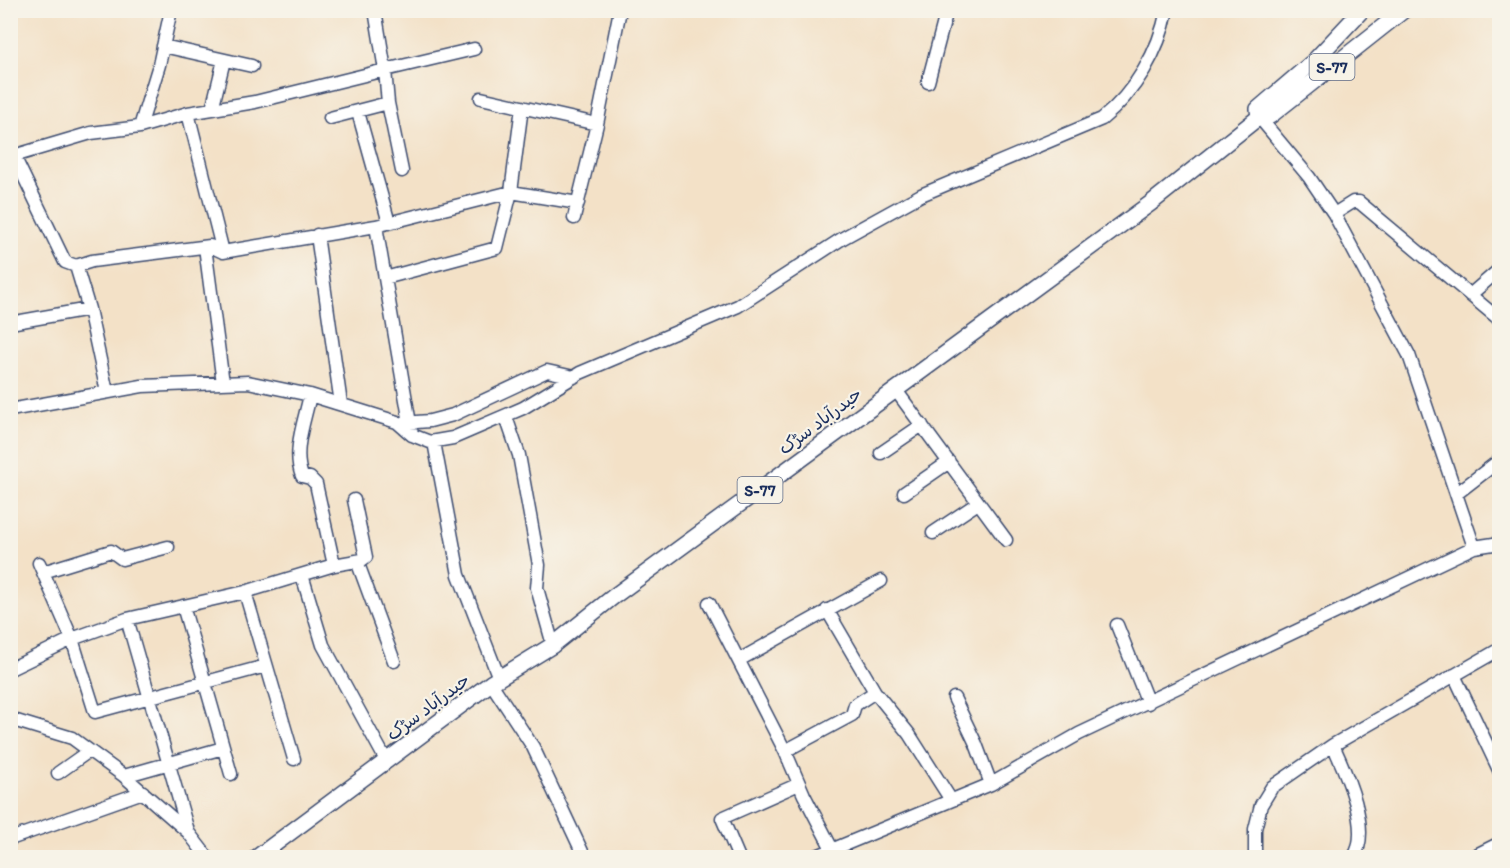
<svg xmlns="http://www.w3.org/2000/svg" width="1510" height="868" font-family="Itim,'Playpen Sans Arabic',sans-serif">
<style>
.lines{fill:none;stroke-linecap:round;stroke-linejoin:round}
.minor-casing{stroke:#3b4a6e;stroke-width:15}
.major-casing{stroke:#3b4a6e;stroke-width:18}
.minor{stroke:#fff;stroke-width:12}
.major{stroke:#fff;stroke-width:15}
.labels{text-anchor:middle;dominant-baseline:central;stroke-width:4.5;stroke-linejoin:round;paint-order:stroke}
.shield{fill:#f7f3e8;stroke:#5d6a87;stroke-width:1.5}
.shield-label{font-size:16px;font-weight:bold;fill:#1b2f5e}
.street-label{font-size:18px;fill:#1b2f5e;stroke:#f7f3e8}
</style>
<rect width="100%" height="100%" fill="#f7f3e8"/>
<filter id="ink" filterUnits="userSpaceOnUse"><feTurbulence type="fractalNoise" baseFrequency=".0167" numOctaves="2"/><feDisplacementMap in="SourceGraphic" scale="12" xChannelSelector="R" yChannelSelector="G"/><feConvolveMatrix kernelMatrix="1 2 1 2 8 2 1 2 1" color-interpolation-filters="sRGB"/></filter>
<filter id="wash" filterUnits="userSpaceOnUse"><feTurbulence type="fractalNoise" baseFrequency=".008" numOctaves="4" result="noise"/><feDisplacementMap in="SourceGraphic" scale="24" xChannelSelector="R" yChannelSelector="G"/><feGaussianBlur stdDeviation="1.35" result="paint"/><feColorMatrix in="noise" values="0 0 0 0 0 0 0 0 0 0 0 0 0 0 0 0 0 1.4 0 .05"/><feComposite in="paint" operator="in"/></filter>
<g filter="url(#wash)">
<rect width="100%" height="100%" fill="#f3e1c7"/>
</g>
<g filter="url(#ink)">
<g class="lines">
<defs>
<path id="minor" d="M 163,46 L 252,66
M 928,82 L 947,10
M 481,98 L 597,124
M 212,109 L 224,60
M 358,112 L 389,223
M 188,113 L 223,252
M 330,118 L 388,103
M 140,127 L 159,65 L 171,10
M 14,156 L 65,262 L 76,266 L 92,261 L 210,246 L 223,252 L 376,226 L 511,192 L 578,203
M 10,157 L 91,133 L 140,127 L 188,113 L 255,102 L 385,70 L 375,10
M 402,171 L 388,103 L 385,70 L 474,49
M 1334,214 L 1353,202 L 1359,202 L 1500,320
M 574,218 L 597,124 L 620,10
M 376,226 L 412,435
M 317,235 L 341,404
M 205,247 L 223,383
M 76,266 L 89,309 L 107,392
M 385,278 L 497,248 L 511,192 L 522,107
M 1470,295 L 1500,269
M 10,323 L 89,309
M 895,389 L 1006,540
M 310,395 C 305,420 292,451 302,476 L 310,478 L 316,484 L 334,565
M 10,410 L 142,386 L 248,382 L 310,395 L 397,422 L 412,435 L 430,442 L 453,438 L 523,408 L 580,373 L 738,306 L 843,238 L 921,195 L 1102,119 C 1135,92 1159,52 1167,10
M 506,417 L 519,455 L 539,565 L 537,588 L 553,645
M 403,423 L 430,421 L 453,415 L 547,371 L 574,377
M 434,442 L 459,575 L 499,678
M 881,453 L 922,425
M 904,493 L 949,462
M 1456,494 L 1500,460
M 933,533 L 978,503
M 1474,547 L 1500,543
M 357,561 L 394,661
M 39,563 L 72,639 L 95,712 L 266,666
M 43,572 L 111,551 L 122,559 L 168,547
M 302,575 L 323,645 L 387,762
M 245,592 L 294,759
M 709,603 L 785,751 L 804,795 L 832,849
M 183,606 L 231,774
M 827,610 L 875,692 L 909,734 L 951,800
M 127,619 L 188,831
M 1117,625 L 1148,703
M 739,660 L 881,581
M 10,669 L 72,639 L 127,619 L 245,592 L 334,565 L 362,560 L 366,557 L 354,500
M 1454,675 L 1500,772
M 491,683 L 533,747 L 585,858
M 954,698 L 976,744 L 991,784
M 10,719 L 72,738 L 124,776 L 188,832 L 208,858
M 1333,745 C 1345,771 1373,831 1353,858
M 785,751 L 852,715 L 855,705 L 875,692
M 58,773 L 89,751
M 124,776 L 223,748
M 10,839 L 143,792
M 739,858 L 722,818 L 799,784
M 812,858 L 991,784 L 1079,734 L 1474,547 L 1409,355 L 1334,214 L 1309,177 L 1259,117
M 1255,858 L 1255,829 L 1261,805 L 1272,787 L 1333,745 L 1500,649
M 1470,858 L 1500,843"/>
<path id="major" d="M 1259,117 L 1258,109 L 1314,61 L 1362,10
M 256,858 L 491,683 L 553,645 L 613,597 L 1151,203 L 1259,117 L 1270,116 L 1404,10"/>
</defs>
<!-- minor casing -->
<use href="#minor" class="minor-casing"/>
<!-- major casing -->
<use href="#major" class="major-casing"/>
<!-- minor -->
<use href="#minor" class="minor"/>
<!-- major -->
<use href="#major" class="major"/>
</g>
</g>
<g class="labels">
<!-- shield labels -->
<g class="shield">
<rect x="1309.5" y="54" width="45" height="26" rx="4.5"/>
<rect x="737.5" y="477" width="45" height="26" rx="4.5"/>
</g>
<g class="shield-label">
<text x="1332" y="67">S-77</text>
<text x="760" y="490">S-77</text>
</g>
<!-- street labels -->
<g class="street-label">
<text transform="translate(820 421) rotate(-37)">حیدرآباد سڑک</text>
<text transform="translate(428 707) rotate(-37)">حیدرآباد سڑک</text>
</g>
</g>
<!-- margin -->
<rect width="1510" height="868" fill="none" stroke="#f7f3e8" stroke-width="36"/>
</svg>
